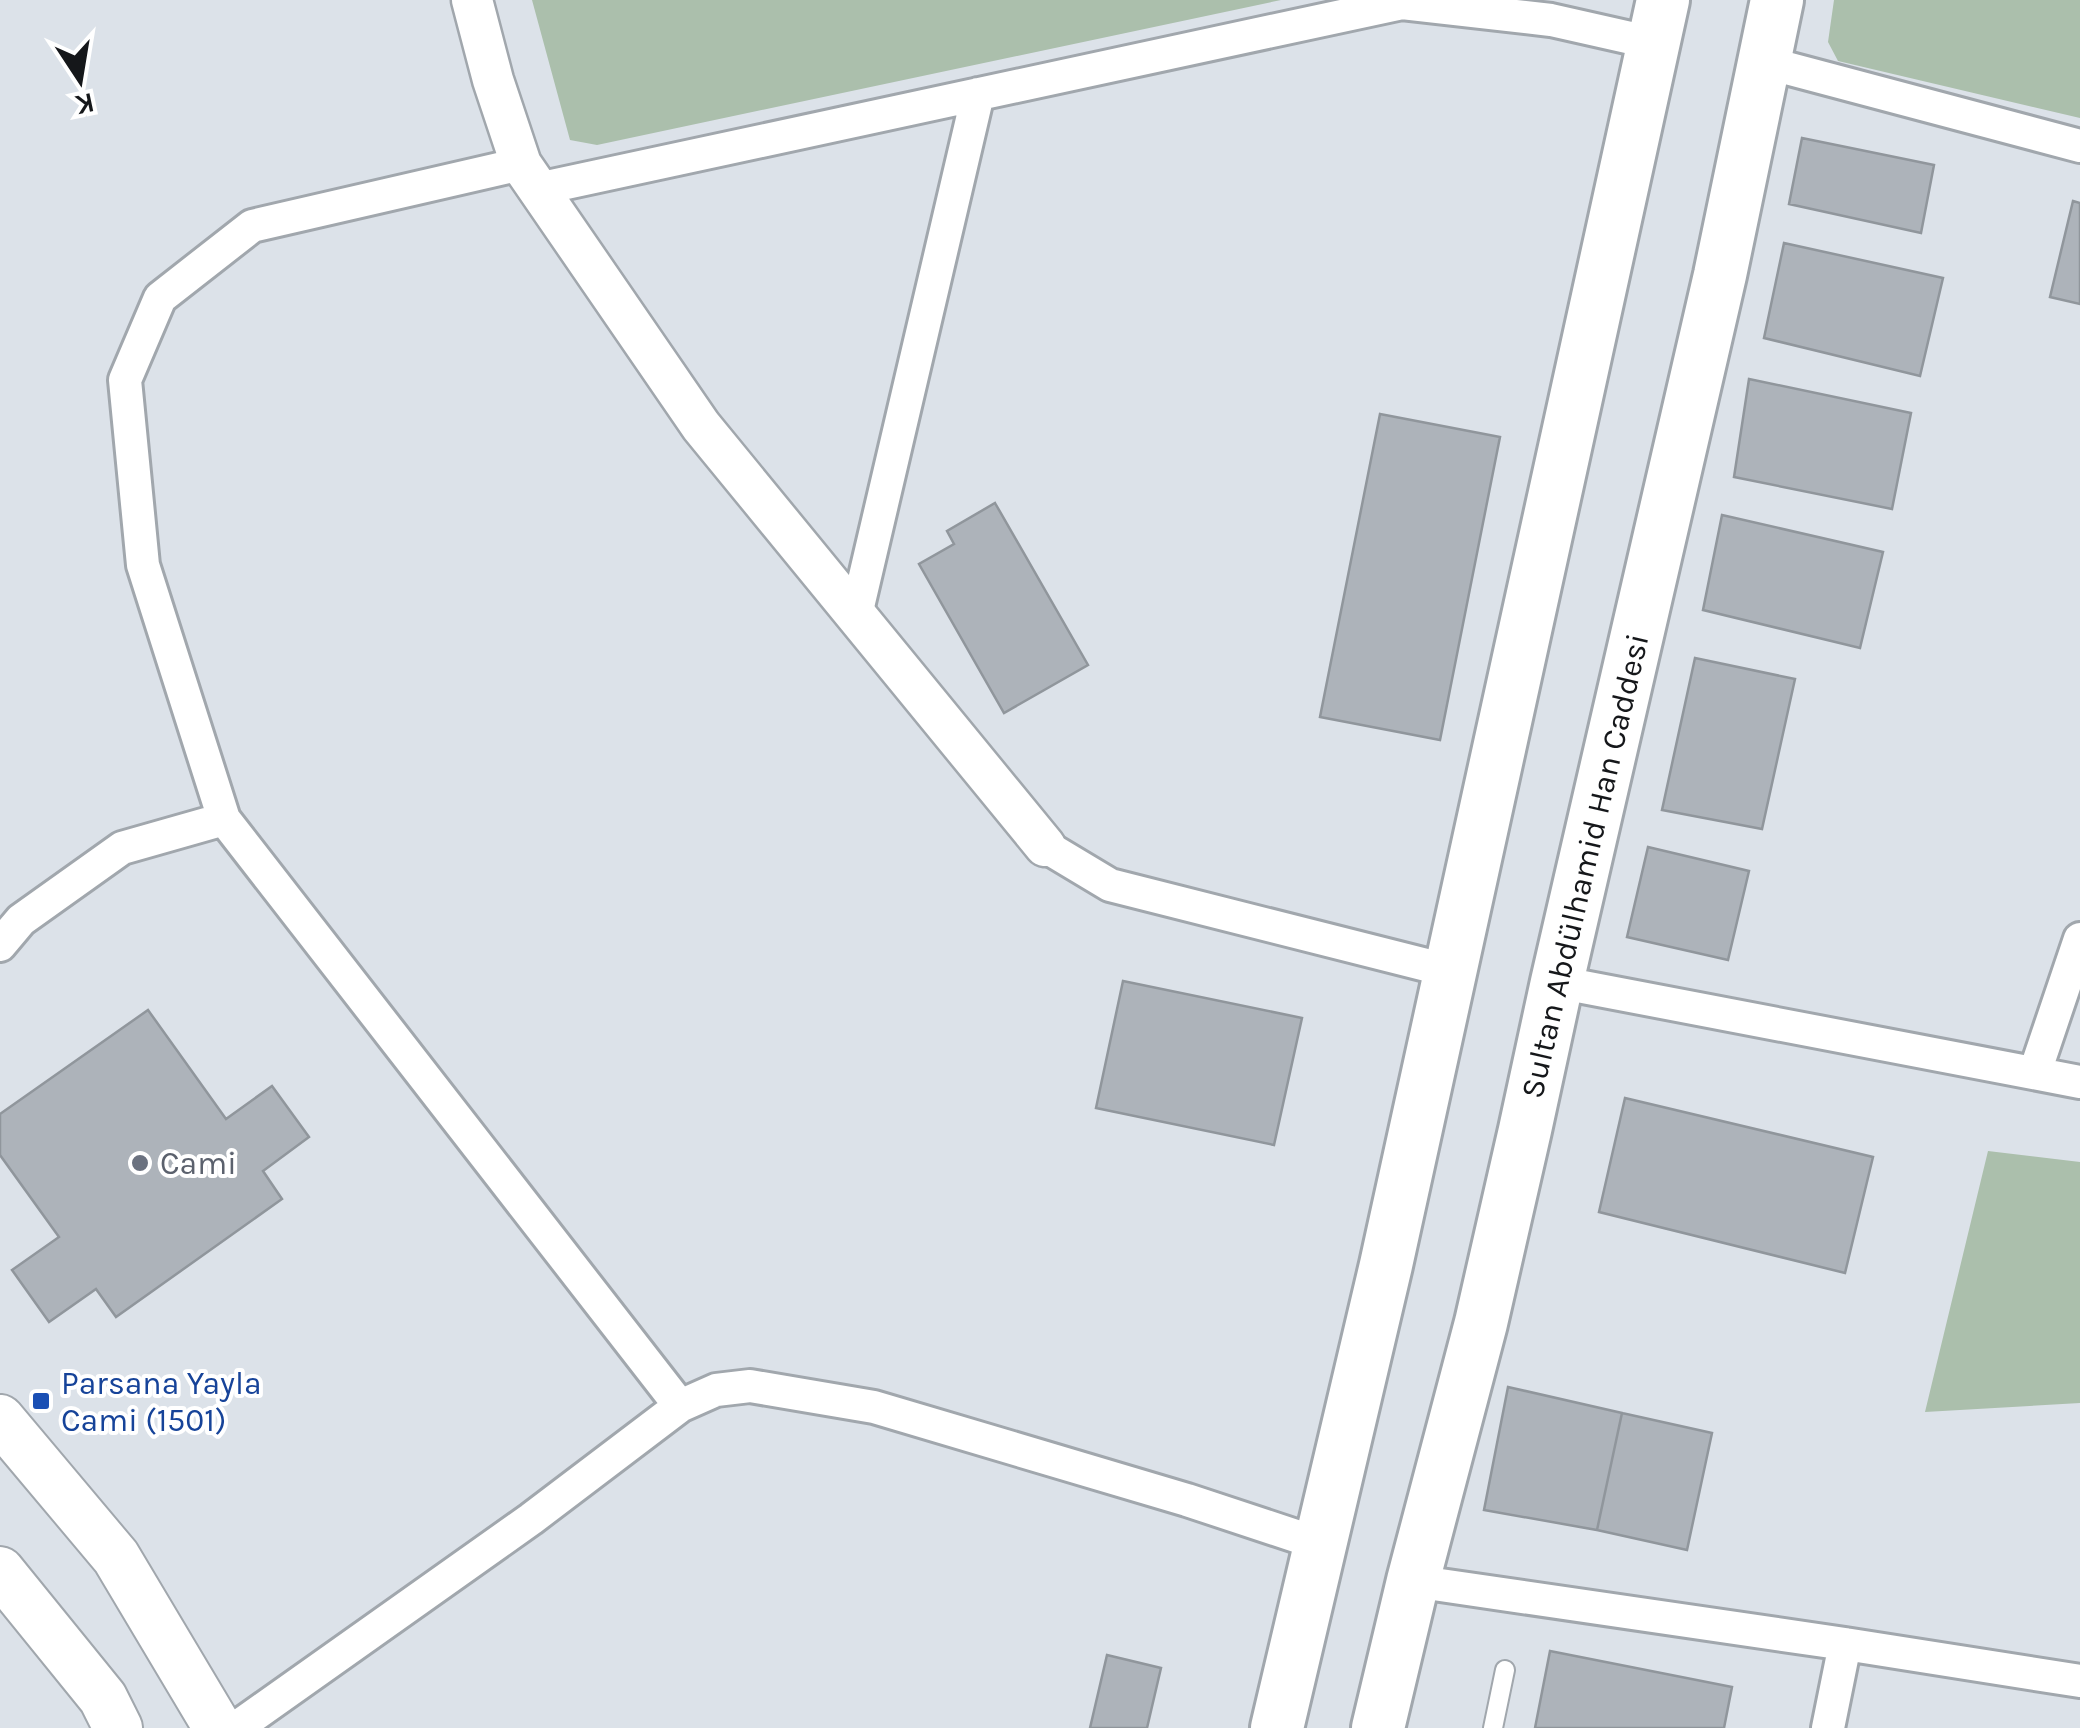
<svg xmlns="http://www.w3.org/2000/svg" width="2080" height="1728" font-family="Karla,sans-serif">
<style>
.green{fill:#abbfac}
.building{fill:#adb3ba;stroke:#90969c;stroke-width:2.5}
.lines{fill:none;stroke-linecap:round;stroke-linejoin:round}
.service-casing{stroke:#a1a7ad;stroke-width:22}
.minor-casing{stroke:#a1a7ad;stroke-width:38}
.tertiary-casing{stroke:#a1a7ad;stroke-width:45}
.secondary-casing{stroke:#a1a7ad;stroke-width:52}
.primary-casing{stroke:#a1a7ad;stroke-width:58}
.service{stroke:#fff;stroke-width:18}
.minor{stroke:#fff;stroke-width:32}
.tertiary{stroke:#fff;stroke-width:40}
.secondary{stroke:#fff;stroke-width:48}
.primary{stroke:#fff;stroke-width:52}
.worship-dot{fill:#6b7280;stroke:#fff;stroke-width:4}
.transit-dot{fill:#1a4fb4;stroke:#fff;stroke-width:4}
.labels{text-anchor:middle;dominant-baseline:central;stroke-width:8;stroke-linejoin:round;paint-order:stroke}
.street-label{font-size:32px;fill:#15171a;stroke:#fff}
.worship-label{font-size:32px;fill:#5b616d;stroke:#fff;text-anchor:start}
.transit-label{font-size:32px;fill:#164399;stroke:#fff;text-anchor:start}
</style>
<rect width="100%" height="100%" fill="#dce2e9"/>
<!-- green -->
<path class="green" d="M 532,0 L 1281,0 L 597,145 L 570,140 Z
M 1834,0 L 2080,0 L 2080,118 L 1838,61 L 1828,42 Z
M 1988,1151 L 2080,1162 L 2080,1403 L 1925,1412 Z"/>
<!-- building -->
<path class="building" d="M 1802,138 L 1934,165 L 1921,233 L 1789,204 Z
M 2073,201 L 2080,203 L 2080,304 L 2050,297 Z
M 1784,243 L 1943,278 L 1920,376 L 1764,338 Z
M 1749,379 L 1911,413 L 1892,509 L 1734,477 Z
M 1380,414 L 1500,437 L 1440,740 L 1320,717 Z
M 995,503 L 1088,665 L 1004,713 L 919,564 L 954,544 L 947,531 Z
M 1722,515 L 1883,552 L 1860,648 L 1703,610 Z
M 1695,658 L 1795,679 L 1762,829 L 1662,810 Z
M 1648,847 L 1749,871 L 1728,960 L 1627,937 Z
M 1123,981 L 1302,1018 L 1274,1145 L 1096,1108 Z
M 148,1010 L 226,1119 L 272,1086 L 309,1137 L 263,1171 L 282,1199 L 116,1317 L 96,1289 L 49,1322 L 12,1270 L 59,1237 L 0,1155 L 0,1114 Z
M 1625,1098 L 1873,1157 L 1845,1273 L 1599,1212 Z
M 1508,1387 L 1622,1413 L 1597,1530 L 1484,1510 Z
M 1622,1413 L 1712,1433 L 1687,1550 L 1597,1530 Z
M 1550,1651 L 1732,1687 L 1724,1728 L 1535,1728 Z
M 1107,1655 L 1161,1668 L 1147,1728 L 1090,1728 Z"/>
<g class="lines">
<defs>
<path id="service" d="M 1493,1728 L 1505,1670"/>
<path id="minor" d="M 1764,62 L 2080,146
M 521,164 L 252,226 L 160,298 L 125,380 L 143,565 L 224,819 L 680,1406
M 538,189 L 1402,3 L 1551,20 L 1653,43
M 856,615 L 978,94
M 1045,846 L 1110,885 L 1450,971
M 0,945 L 21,920 L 122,848 L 224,819
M 1557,982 L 2080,1082
M 2035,1072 L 2080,939
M 1413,1581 L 1845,1644 L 2080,1681
M 236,1728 L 531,1519 L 680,1406 L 716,1390 L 750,1386 L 874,1407 L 1187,1500 L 1320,1544
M 1828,1728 L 1845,1644"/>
<path id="tertiary" d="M 472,0 L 493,80 L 521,164 L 701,426 L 1045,846"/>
<path id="secondary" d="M 0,1419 L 116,1557 L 218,1728
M 0,1571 L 103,1698 L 118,1728"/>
<path id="primary" d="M 1277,1728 L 1386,1265 L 1663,0
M 1378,1728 L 1413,1581 L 1481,1323 L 1525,1130 L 1557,982 L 1720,275 L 1777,0"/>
</defs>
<!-- service casing -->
<use href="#service" class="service-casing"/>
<!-- minor casing -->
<use href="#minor" class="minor-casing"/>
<!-- tertiary casing -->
<use href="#tertiary" class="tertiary-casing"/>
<!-- secondary casing -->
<use href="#secondary" class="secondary-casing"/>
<!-- primary casing -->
<use href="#primary" class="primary-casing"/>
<!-- service -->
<use href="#service" class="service"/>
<!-- minor -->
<use href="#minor" class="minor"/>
<!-- tertiary -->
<use href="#tertiary" class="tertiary"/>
<!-- secondary -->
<use href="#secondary" class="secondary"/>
<!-- primary -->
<use href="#primary" class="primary"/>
</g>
<!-- markers -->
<circle class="worship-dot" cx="140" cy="1163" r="10"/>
<rect class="transit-dot" x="31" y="1391" width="20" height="20" rx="5"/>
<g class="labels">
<!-- street labels -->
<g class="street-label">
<text transform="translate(1585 866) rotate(-77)">Sultan Abdülhamid Han Caddesi</text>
</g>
<!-- worship labels -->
<g class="worship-label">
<text x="160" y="1163">Cami</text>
</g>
<!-- transit labels -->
<g class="transit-label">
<text x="61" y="1383">Parsana Yayla<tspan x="61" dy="37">Cami (1501)</tspan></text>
</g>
</g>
<!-- north arrow -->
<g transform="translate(80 80) rotate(168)" stroke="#ffffff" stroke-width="8" paint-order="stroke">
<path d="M0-8L18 38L0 25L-18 38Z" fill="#15171a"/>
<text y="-15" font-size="28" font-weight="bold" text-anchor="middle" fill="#15171a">K</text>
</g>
</svg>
